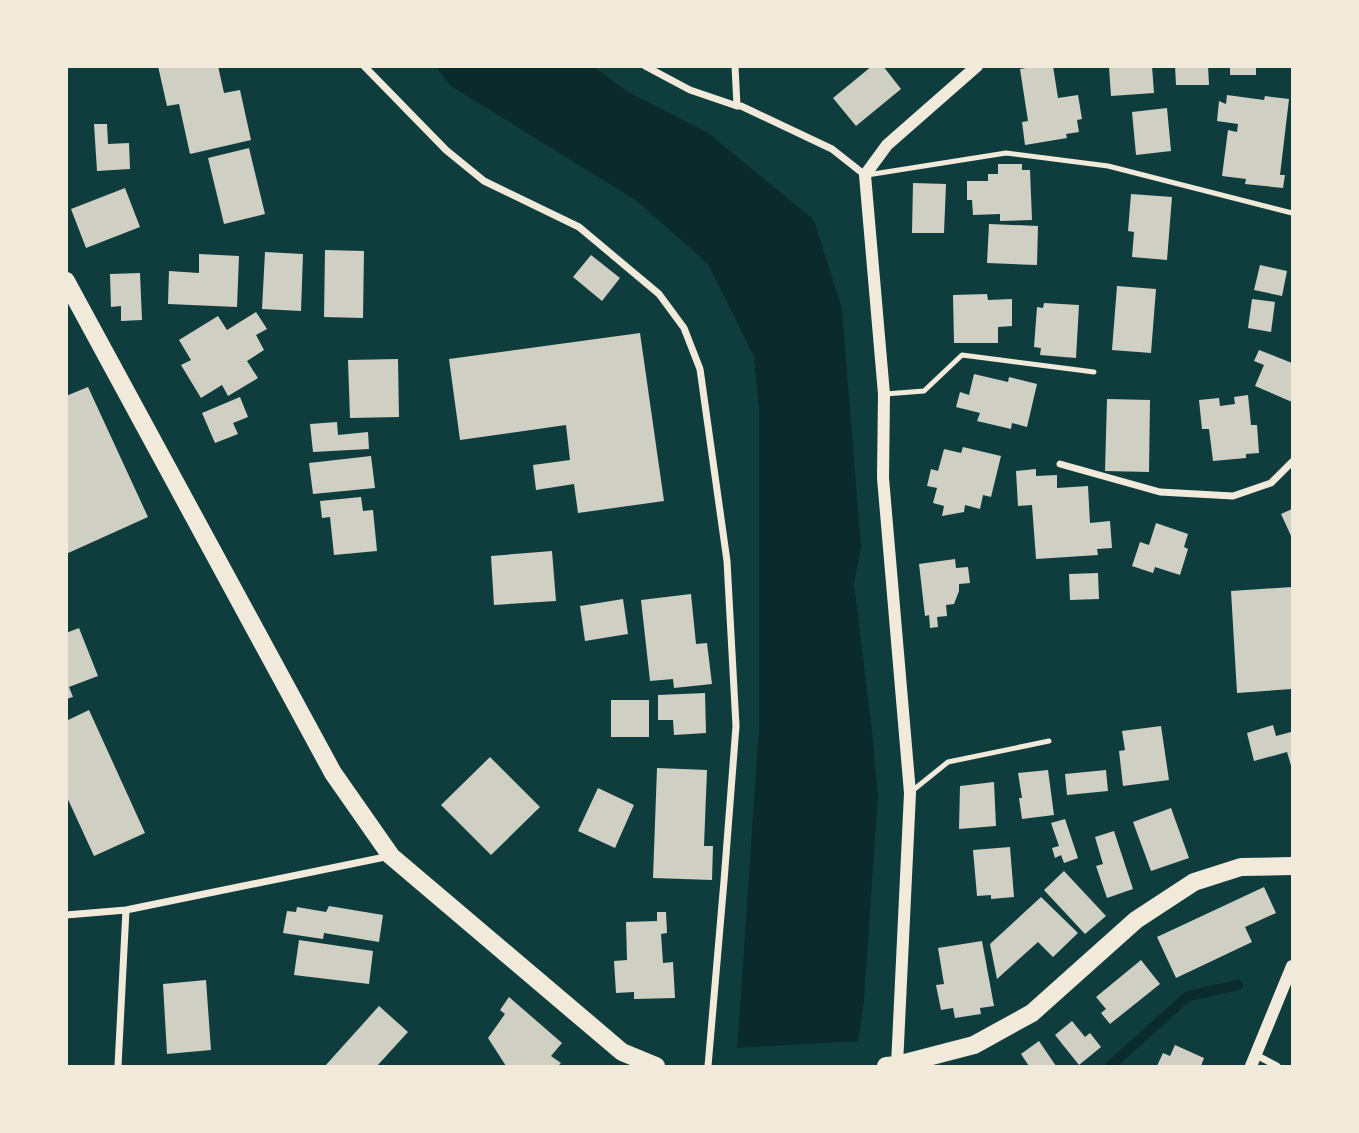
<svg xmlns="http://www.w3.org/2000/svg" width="1359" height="1133" font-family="Figtree,sans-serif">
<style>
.water{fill:#0a2a2b}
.pier{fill:#0f3d3e}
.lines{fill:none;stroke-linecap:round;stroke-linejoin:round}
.stream{stroke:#0a2a2b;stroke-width:10}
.building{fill:#cfcfc3}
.service{stroke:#f1e9da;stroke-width:5}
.minor{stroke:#f1e9da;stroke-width:7}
.tertiary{stroke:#f1e9da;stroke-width:12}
.primary{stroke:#f1e9da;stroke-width:18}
</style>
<rect width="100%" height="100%" fill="#0f3d3e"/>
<!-- water -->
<path class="water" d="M 436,67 L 594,67 L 628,92 L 708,133 L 814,220 L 842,309 L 861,547 L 854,584 L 872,731 L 878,796 L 864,1000 L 855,1066 L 736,1066 L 759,727 L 759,411 L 754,357 L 708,264 L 637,201 L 451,86 Z"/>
<!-- pier -->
<path class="pier" d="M 861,1041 L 859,1066 L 732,1066 L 734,1048 Z"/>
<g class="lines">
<!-- stream -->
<path class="stream" d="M 1110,1066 L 1188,996 L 1238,985"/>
</g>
<!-- building -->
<path class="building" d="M 158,66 L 218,66 L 224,93 L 240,90 L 251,140 L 190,154 L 179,104 L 167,106 Z
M 872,66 L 883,66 L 901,89 L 856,126 L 833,98 Z
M 1038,66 L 1053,66 L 1058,98 L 1078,95 L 1082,119 L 1077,120 L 1079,132 L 1066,134 L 1067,138 L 1025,145 L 1022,122 L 1028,121 L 1020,69 Z
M 1152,66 L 1154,93 L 1111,96 L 1109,67 Z
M 1175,66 L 1208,66 L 1209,85 L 1176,85 Z
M 1230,66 L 1256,66 L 1256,75 L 1230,75 Z
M 1227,95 L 1264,100 L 1265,96 L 1289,99 L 1280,175 L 1285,175 L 1283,188 L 1245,184 L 1246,179 L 1222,176 L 1228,130 L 1237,132 L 1238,124 L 1217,121 L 1219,101 L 1226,104 Z
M 1167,108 L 1171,151 L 1136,155 L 1132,112 Z
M 94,124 L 107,124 L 108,144 L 129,143 L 130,169 L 97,171 Z
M 249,148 L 265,214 L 224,224 L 208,158 Z
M 998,164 L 1022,164 L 1022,170 L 1030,170 L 1032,220 L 1000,221 L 1000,214 L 973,215 L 972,200 L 967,200 L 967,181 L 988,181 L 988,174 L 998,174 Z
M 913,183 L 946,184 L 944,233 L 912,233 Z
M 125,188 L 140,227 L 86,248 L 71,209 Z
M 1131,194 L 1172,197 L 1167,260 L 1132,257 L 1134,232 L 1128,231 Z
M 989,224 L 1038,226 L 1037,265 L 987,263 Z
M 325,250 L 364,251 L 363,318 L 324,317 Z
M 265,252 L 303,254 L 301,311 L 262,309 Z
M 199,254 L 239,256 L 237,307 L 168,304 L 169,271 L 199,273 Z
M 591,255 L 620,278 L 602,301 L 573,277 Z
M 1260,265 L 1287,271 L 1282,296 L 1254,290 Z
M 140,273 L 142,320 L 121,321 L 121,306 L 111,307 L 110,274 Z
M 1117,286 L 1156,289 L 1151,353 L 1112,350 Z
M 987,294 L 988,300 L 1012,299 L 1012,326 L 998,327 L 998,343 L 954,343 L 953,295 Z
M 1252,299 L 1275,302 L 1271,332 L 1248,328 Z
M 1044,303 L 1079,305 L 1076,358 L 1040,355 L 1041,348 L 1034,347 L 1037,307 L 1043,308 Z
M 256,312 L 267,329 L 256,335 L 264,350 L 247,361 L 258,378 L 228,396 L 222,385 L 201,398 L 181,365 L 191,360 L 179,340 L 218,316 L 227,330 Z
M 640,333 L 664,501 L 578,513 L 574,484 L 536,490 L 533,465 L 570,460 L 566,425 L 460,440 L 449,359 Z
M 1259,350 L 1292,363 L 1292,402 L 1255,386 L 1264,365 L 1254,361 Z
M 398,359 L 399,417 L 350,418 L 348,360 Z
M 974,374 L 1008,382 L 1009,377 L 1037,384 L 1027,427 L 1012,423 L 1011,429 L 977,421 L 980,413 L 956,407 L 960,392 L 969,395 Z
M 88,387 L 148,517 L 66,554 L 66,396 Z
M 1248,395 L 1251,425 L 1257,425 L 1259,453 L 1246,454 L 1246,458 L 1213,461 L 1209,429 L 1202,429 L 1199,400 L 1219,398 L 1220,406 L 1235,404 L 1234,397 Z
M 240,397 L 248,417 L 233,423 L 238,434 L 215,443 L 202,413 Z
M 1107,399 L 1150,400 L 1149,472 L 1105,471 Z
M 337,422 L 338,435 L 368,432 L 369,449 L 313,452 L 310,424 Z
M 963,447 L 1001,456 L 991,497 L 983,495 L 980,509 L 965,505 L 964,512 L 942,516 L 944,506 L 933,503 L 937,488 L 927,486 L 931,469 L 938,471 L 944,449 L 961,453 Z
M 371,456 L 375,488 L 313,494 L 309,463 Z
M 1036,469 L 1036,476 L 1057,475 L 1057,488 L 1088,486 L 1090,523 L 1110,521 L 1112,548 L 1097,549 L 1098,555 L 1036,559 L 1032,505 L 1018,506 L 1016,471 Z
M 361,497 L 363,511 L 373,510 L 377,551 L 334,555 L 330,517 L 322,518 L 320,501 Z
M 1292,509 L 1292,538 L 1281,514 Z
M 1156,523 L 1188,534 L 1184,547 L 1188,549 L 1180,575 L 1155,567 L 1153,573 L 1132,566 L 1140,542 L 1149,545 Z
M 552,551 L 556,601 L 494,605 L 491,556 Z
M 955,559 L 956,568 L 968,567 L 970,583 L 959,584 L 959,591 L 954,604 L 946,605 L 947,616 L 937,617 L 938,627 L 930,628 L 929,615 L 925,616 L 919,564 Z
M 1098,573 L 1099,599 L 1070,600 L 1069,574 Z
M 1292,587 L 1292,689 L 1237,693 L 1231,591 Z
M 691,594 L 696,644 L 707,643 L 712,684 L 674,688 L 673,679 L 650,681 L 641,600 Z
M 623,599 L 628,634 L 585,641 L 580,606 Z
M 79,628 L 98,676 L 69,687 L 73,697 L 66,699 L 66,633 Z
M 705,693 L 706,733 L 674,735 L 673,720 L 658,720 L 658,695 Z
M 611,700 L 649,700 L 649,737 L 611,737 Z
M 89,710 L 145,833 L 94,856 L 66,795 L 66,721 Z
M 1273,725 L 1276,736 L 1291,732 L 1292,734 L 1292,769 L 1287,752 L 1254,761 L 1247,733 Z
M 1161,726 L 1169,780 L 1123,786 L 1119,751 L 1125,750 L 1122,731 Z
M 490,757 L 540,807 L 491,855 L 441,805 Z
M 657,768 L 707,770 L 704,846 L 713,846 L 712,880 L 653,878 Z
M 1048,770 L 1054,815 L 1022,819 L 1019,798 L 1022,798 L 1018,773 Z
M 1106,770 L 1108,791 L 1067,795 L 1065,774 Z
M 994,782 L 996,826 L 959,829 L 960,786 Z
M 598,788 L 634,805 L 615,848 L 578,831 Z
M 1171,808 L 1189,858 L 1151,871 L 1133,822 Z
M 1065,819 L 1078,858 L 1064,863 L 1061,855 L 1055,858 L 1052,848 L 1059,846 L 1051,823 Z
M 1114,831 L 1133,889 L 1107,898 L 1096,866 L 1103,864 L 1095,837 Z
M 1010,847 L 1014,897 L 991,899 L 991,895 L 977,896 L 973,850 Z
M 1064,871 L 1106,916 L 1085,934 L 1044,890 Z
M 1264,887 L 1276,913 L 1245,927 L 1252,942 L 1176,978 L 1157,937 Z
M 1041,897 L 1078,933 L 1053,957 L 1038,942 L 997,979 L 990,944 Z
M 329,906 L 383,915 L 379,942 L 324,933 L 323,939 L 283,933 L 287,911 L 296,912 L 297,907 L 326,912 Z
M 657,912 L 666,912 L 667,933 L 661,934 L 663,963 L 673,962 L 675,998 L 634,999 L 634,992 L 616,993 L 614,961 L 627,960 L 626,922 L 657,921 Z
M 299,940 L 373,951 L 369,984 L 294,975 Z
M 982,941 L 994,1006 L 980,1008 L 981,1014 L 955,1018 L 953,1008 L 941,1010 L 936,985 L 944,984 L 938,948 Z
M 1141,960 L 1160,984 L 1110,1024 L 1101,1013 L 1106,1009 L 1096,997 Z
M 206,980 L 211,1050 L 167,1054 L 163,984 Z
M 509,997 L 562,1043 L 551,1056 L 561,1063 L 558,1066 L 506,1066 L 488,1038 L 505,1014 L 500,1010 Z
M 379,1006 L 408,1032 L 377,1066 L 325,1066 Z
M 1072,1021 L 1085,1037 L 1090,1033 L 1101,1047 L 1079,1065 L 1055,1035 Z
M 1039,1041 L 1056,1066 L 1029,1066 L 1021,1054 Z
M 1175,1045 L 1204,1058 L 1201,1066 L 1157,1066 L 1163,1053 L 1170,1056 Z"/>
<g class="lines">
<!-- service -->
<path class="service" d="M 867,175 L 1006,153 L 1108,166 L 1292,213
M 885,394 L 924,391 L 962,355 L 1094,372
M 912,791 L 948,762 L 1049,741"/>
<!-- minor -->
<path class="minor" d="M 364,66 L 446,150 L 484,181 L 579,227 L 659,294 L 684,328 L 700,369 L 727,561 L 736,726 L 724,881 L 708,1066
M 645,66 L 690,90 L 737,106 L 741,106 L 832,149 L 865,175
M 735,66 L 737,106
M 1060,464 L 1160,492 L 1233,496 L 1271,483 L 1292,462
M 66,915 L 126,910 L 390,856
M 1256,1055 L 1277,1066
M 118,1066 L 126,910"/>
<!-- tertiary -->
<path class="tertiary" d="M 897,1065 L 910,793 L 883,478 L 884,394 L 865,175 L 887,145 L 977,66
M 1251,1066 L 1292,966"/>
<!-- primary -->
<path class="primary" d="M 66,281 L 333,773 L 391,856 L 622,1052 L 656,1066
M 886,1066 L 897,1065 L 974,1045 L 1032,1013 L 1136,920 L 1194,882 L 1241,867 L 1292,866"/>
</g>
<!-- border -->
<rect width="1359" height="1133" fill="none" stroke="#f1e9da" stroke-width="136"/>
</svg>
